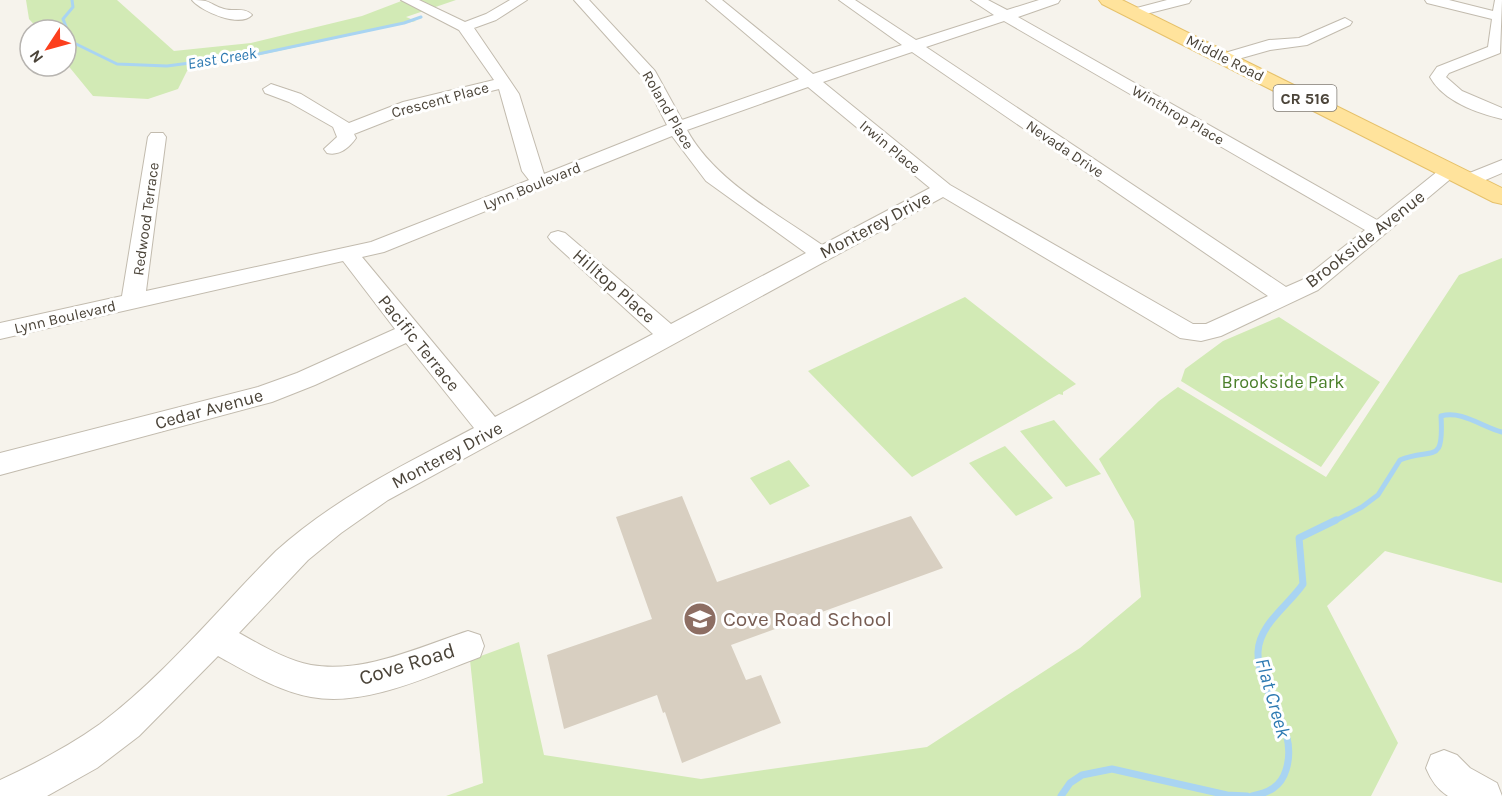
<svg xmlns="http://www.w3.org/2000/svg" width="1502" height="796" font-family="Karla,sans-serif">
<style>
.green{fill:#d2eab5}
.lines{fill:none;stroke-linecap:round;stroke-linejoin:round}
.stream-far2{stroke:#a9d4f2;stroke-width:3}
.stream-far1{stroke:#a9d4f2;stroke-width:5}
.stream{stroke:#a9d4f2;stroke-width:7}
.building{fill:#d8cfc1}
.minor-casing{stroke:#c2bbae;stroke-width:2}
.major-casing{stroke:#e6c16a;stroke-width:2}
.minor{fill:#fff;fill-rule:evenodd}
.major{fill:#ffe39c;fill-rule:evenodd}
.labels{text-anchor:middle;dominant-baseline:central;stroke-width:6;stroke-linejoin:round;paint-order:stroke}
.far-street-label{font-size:15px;fill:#4b4439;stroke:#fff}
.far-water-label{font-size:16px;font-style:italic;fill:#2e7ab2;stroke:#fff}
.shield{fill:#fff;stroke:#817c74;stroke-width:1.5}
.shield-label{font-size:16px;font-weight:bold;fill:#4b4439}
.street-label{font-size:18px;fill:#4b4439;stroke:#fff}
.park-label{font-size:18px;fill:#4a7f2a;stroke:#fff}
.water-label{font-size:20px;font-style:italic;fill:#2e7ab2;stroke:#fff}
.near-education-label{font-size:21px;fill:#785e54;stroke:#fff;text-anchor:start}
.near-street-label{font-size:21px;fill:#4b4439;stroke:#fff}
</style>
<rect width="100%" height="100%" fill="#f6f3ec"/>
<!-- green -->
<path class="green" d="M 26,0 L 117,0 L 174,51 L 251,43 L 362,16 L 404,0 L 456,0 L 406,17 L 416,21 L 187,71 L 178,89 L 148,99 L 93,96 L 66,63 L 66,30 L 39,30 L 29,19 Z
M 1502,258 L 1502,583 L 1385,551 L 1327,606 L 1398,743 L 1371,796 L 446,796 L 483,783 L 470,660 L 519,642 L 544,755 L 701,779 L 927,747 L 1080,648 L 1141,597 L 1134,521 L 1099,459 L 1159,401 L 1178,387 L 1326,477 L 1459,275 Z
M 965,297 L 1076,384 L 1063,392 L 1063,395 L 1059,394 L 912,477 L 808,371 Z
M 1279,317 L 1380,382 L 1321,467 L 1181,381 L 1185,369 L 1223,341 Z
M 1054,420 L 1101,474 L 1066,487 L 1020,431 Z
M 1005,446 L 1053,498 L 1016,516 L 969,463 Z
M 789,460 L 810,486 L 770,505 L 750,478 Z"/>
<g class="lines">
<!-- stream-far2 -->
<path class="stream-far2" d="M 72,0 L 73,7 L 63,19 L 72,42 L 117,64 L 167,66 L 258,54 L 404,23 L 421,17"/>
<!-- stream-far1 -->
<path class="stream-far1" d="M 1333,522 L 1362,507 L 1378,495 L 1400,460 C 1433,447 1444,466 1441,416 C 1462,410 1482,427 1502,432"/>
<!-- stream -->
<path class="stream" d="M 1061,796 L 1070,783 L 1082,775 L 1112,769 L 1227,795 L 1247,796
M 1252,796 C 1268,793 1281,787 1286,770 C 1300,726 1257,695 1258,652 C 1259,624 1289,605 1303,584 L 1299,538 L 1336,520"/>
</g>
<!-- building -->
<path class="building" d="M 682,496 L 717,582 L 911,516 L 943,568 L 731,645 L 746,680 L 761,675 L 781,723 L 682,763 L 665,712 L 663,713 L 657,695 L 564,729 L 547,655 L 652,619 L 616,517 Z"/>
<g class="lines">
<defs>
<path id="minor" d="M 192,0 C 213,0 208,4 224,9 C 234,12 245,7 252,15 C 240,28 202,12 192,0 Z
M 401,0 L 419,0 L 465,22 L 486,14 L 510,0 L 527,0 L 496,20 L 474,28 L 519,94 L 544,174 L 667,125 L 642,76 L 574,0 L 589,0 L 655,71 L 682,120 L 799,79 L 706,0 L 722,0 L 813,74 L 902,45 L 839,0 L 855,0 L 916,40 L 994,15 L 971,0 L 988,0 L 1007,10 L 1039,0 L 1060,0 L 1058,3 L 1018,17 L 1377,220 L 1443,167 L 1457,167 L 1460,171 L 1318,290 L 1221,336 L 1201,341 L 1180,338 L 943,197 L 388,500 L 341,533 L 308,560 L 239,633 C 261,645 285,660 311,665 C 364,674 419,647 468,631 L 480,635 L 484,646 L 480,657 C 429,676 366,707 311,697 C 278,691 247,672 218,656 L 139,736 L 97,768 L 47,796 L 0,796 L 0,780 C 35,764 69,746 100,724 C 166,674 218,609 276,551 C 335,498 405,464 474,428 L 406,343 L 315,385 L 272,402 L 0,475 L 0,453 L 258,387 L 297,373 L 395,329 L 343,261 L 0,339 L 0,323 L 122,296 L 148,137 L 151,133 L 163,133 L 166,137 L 146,291 L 371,242 L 529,180 L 522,171 L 499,89 L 415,110 L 354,134 L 356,138 C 349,148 339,156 327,153 L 324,149 L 337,137 L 333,127 L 289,102 L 265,93 L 263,89 L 271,84 L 301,94 L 349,123 L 403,102 L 494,80 L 459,30 ZM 1004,21 L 1365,230 L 1302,280 L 1286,287 L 926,47 ZM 912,52 L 1268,296 L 1206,324 L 1193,324 L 950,185 L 823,82 ZM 808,87 L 930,188 L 822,245 C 776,213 714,180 687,130 ZM 672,136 L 706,181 L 806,253 L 671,324 L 565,233 L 558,231 L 551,233 L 548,237 L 551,241 L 653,334 L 495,417 L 362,257 L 384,252 Z
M 1167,0 L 1191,0 L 1189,3 L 1134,17 L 1127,13 L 1129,10 Z
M 1425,0 L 1449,0 L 1493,11 L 1495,0 L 1502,0 L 1500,53 L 1449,73 L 1446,77 L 1462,91 L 1502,108 L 1502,119 C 1477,113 1443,101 1430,77 L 1437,67 L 1488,47 L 1492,19 L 1427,3 Z
M 1345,18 L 1352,22 L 1350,25 L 1307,45 L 1270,50 L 1224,63 L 1216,58 L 1218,55 L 1269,40 L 1299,38 Z
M 1502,160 L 1502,173 L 1476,184 L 1462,184 L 1459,180 L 1462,176 Z
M 1444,750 L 1457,755 L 1470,768 L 1497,783 L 1502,796 L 1448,796 C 1437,789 1431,780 1426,768 L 1431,755 Z"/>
<path id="major" d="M 1099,0 L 1122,0 L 1502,188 L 1502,204 L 1493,202 L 1102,4 Z"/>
</defs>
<!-- minor casing -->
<use href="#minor" class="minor-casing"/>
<!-- major casing -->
<use href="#major" class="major-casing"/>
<!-- minor -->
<use href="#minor" class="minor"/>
<!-- major -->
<use href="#major" class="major"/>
</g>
<!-- icons -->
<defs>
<symbol id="school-disc" viewBox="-11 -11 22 22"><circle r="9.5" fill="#8d6e63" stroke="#fff"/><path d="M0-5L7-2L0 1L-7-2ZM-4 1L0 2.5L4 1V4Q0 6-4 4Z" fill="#fff"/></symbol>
</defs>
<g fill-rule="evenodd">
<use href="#school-disc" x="681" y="600" width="38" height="38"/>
</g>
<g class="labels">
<!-- far-street labels -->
<g class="far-street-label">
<text transform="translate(1225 58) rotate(27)">Middle Road</text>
<text transform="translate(440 100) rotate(-15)">Crescent Place</text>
<text transform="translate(668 110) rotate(60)">Roland Place</text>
<text transform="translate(1178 115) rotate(30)">Winthrop Place</text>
<text transform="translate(890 147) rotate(40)">Irwin Place</text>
<text transform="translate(1065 149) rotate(34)">Nevada Drive</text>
<text transform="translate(532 186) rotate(-22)">Lynn Boulevard</text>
<text transform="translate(146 219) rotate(-82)">Redwood Terrace</text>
<text transform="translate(65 317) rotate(-13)">Lynn Boulevard</text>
</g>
<!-- far-water labels -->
<g class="far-water-label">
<text transform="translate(222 58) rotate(-9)">East Creek</text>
</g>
<!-- shield labels -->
<rect class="shield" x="1273.5" y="85" width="63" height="26" rx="4.5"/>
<g class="shield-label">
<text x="1305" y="98">CR 516</text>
</g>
<!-- street labels -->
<g class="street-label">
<text transform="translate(875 225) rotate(-28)">Monterey Drive</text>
<text transform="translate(1365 239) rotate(-38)">Brookside Avenue</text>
<text transform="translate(614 286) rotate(41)">Hilltop Place</text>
<text transform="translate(419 343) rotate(51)">Pacific Terrace</text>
<text transform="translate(209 409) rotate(-15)">Cedar Avenue</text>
<text transform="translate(447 455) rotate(-28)">Monterey Drive</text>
</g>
<!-- park labels -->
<g class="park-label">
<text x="1283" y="382">Brookside Park</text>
</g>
<!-- water labels -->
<g class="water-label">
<text transform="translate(1273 698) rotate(74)">Flat Creek</text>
</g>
<!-- near-education labels -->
<g class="near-education-label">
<text x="723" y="619">Cove Road School</text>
</g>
<!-- near-street labels -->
<g class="near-street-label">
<text transform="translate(407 664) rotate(-17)">Cove Road</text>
</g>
</g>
<!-- north arrow -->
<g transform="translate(48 48) rotate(234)"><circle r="28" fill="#ffffff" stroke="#b7b4b0" stroke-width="1.5"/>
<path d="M0-4.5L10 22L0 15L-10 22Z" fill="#fc3f1d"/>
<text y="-9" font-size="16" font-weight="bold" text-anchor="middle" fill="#4b4439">N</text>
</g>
</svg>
